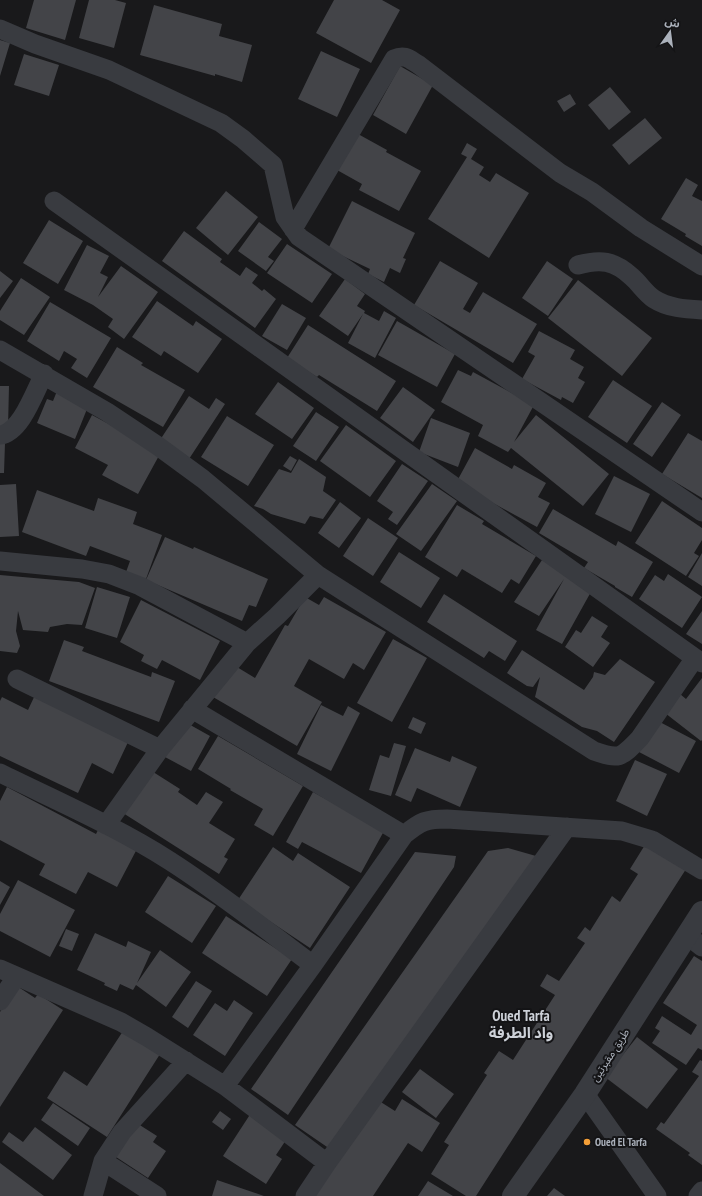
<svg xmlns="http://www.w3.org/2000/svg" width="702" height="1196" font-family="'PT Sans Narrow','Noto Sans Arabic',sans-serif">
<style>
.building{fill:#434448}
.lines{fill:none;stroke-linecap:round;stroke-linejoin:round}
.minor{stroke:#393b40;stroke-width:19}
.tertiary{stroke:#393b40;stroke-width:22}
.poi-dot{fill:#f59f37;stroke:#141416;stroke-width:1.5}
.labels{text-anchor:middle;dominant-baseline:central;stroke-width:4;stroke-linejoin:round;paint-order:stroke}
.street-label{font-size:11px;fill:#abb1bb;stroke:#141416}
.poi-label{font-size:11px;font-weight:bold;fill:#abb1bb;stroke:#141416;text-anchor:start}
.district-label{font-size:15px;font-weight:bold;fill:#ccd0d7;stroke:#141416}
</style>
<rect width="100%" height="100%" fill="#19191b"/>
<!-- building -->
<path class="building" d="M 34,0 L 76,0 L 65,40 L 26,28 Z
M 89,0 L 115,0 L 126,3 L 114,48 L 79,38 Z
M 334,0 L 382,0 L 400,10 L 371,63 L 316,33 Z
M 154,5 L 222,24 L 219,36 L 252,45 L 242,82 L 215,74 L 215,76 L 140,55 Z
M 0,40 L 10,43 L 0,76 Z
M 321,51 L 360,69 L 337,117 L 298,99 Z
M 24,54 L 59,65 L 49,96 L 14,85 Z
M 400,66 L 433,85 L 406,134 L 373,115 Z
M 610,87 L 631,112 L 609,130 L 588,105 Z
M 570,94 L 576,104 L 564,112 L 557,101 Z
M 645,118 L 662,138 L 629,165 L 612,145 Z
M 358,134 L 387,150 L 386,152 L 421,171 L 399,211 L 359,190 L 362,184 L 337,170 Z
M 467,143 L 477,149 L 471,159 L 484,167 L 479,175 L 490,182 L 496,173 L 529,193 L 489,258 L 428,219 L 467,157 L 461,154 Z
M 686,178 L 698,185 L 692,196 L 702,201 L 702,246 L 685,236 L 686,234 L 661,219 Z
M 226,191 L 258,217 L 228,255 L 196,228 Z
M 352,201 L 415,233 L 403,258 L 406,259 L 400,273 L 390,268 L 384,282 L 368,274 L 370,269 L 328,249 Z
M 49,220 L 83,241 L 58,284 L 23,263 Z
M 259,222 L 282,239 L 268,257 L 274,261 L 266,271 L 238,251 Z
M 184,231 L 222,259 L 220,262 L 240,276 L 246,267 L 258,275 L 252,283 L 262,291 L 264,289 L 276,299 L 255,328 L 162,261 Z
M 287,244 L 332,274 L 312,303 L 267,273 Z
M 87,245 L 109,256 L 100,273 L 108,277 L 98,297 L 121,266 L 158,292 L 124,339 L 108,327 L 113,319 L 93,305 L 64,290 Z
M 440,261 L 478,283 L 463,309 L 470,313 L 483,292 L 537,324 L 513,363 L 414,305 Z
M 547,261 L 573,279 L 548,316 L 522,298 Z
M 0,271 L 13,281 L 0,298 Z
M 21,278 L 50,297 L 24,335 L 0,320 L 0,311 Z
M 345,279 L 365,294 L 357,306 L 365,311 L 364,313 L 379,321 L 384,311 L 396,318 L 375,358 L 348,343 L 363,314 L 348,336 L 319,316 Z
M 578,280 L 652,338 L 622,376 L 548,318 Z
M 157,301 L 193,326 L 196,321 L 222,339 L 198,373 L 164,351 L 161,356 L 132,337 Z
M 50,302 L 111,338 L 87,378 L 71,368 L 77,359 L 64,351 L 59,361 L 27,341 Z
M 282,304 L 306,318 L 287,350 L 262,336 Z
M 397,321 L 455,354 L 437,387 L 378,355 Z
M 308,325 L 396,381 L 377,411 L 319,375 L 317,377 L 287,358 Z
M 539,331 L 575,350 L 570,359 L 584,367 L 578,378 L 585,382 L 573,403 L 562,397 L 561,400 L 522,379 L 535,356 L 528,352 Z
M 117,347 L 143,363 L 141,365 L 185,390 L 163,427 L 93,387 Z
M 458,370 L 471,376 L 473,372 L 534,405 L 514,442 L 536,415 L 609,474 L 583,506 L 511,448 L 508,452 L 478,436 L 483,425 L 441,402 Z
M 613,380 L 652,406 L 627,443 L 588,417 Z
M 278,382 L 314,408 L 292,439 L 255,414 Z
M 0,386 L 9,386 L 8,428 L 0,428 Z
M 403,387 L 435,410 L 413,442 L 380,418 Z
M 57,391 L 89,404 L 75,439 L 37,423 L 47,399 L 53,401 Z
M 189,396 L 209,409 L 216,398 L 225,404 L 189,459 L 160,440 Z
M 662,402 L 681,415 L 652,457 L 633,444 Z
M 316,412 L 339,427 L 316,461 L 293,446 Z
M 92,415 L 161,452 L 138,494 L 102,475 L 108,465 L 75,448 Z
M 227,416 L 274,445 L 248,486 L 201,457 Z
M 431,418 L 470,433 L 458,467 L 419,452 Z
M 346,425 L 396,461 L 370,497 L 320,461 Z
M 688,433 L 702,441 L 702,498 L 662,474 Z
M 0,443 L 5,443 L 4,473 L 0,473 Z
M 475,448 L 512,469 L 514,465 L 546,483 L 538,497 L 550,503 L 537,527 L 456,483 Z
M 290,456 L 297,460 L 291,471 L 283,466 Z
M 299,459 L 326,477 L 323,491 L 336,500 L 323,519 L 310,516 L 305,524 L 271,514 L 263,509 L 254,506 L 279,469 L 291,473 Z
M 402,464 L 428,481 L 397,525 L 388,519 L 393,512 L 377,501 Z
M 614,476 L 650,494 L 631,532 L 595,514 Z
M 16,484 L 19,536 L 0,537 L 0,485 Z
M 432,484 L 457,501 L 421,551 L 396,534 Z
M 37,490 L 94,511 L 98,498 L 137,512 L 133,524 L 162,535 L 146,579 L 126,572 L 130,561 L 90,546 L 86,556 L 22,532 Z
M 662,501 L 702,528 L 702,540 L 694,553 L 699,556 L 686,576 L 635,543 Z
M 340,502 L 361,518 L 339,548 L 318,533 Z
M 457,505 L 484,521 L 482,524 L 536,556 L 519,584 L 511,579 L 502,593 L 462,569 L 457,577 L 425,557 Z
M 553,509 L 616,546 L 618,541 L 653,562 L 632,597 L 615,587 L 615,586 L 584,568 L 588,562 L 539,533 Z
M 368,518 L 398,538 L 373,576 L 343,556 Z
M 165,537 L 193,549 L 194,547 L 268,579 L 256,607 L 249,605 L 242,621 L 146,580 Z
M 399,552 L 440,578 L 421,608 L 380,582 Z
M 702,553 L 702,586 L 688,577 Z
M 542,560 L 592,590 L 562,644 L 536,630 L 564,579 L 539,616 L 514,602 Z
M 668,574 L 702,597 L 682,628 L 639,599 L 655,575 L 664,581 Z
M 0,575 L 79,582 L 95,588 L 82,625 L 67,624 L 50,627 L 48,632 L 23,630 L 18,611 L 16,631 L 20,646 L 17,653 L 0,651 Z
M 97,587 L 130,597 L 117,638 L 85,628 Z
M 444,594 L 517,641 L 505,661 L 489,651 L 484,658 L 427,622 Z
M 305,597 L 319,605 L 324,597 L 386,632 L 364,670 L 353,663 L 344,679 L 309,659 L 294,686 L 322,702 L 297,746 L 213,697 L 232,664 L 255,678 L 285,625 L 288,626 Z
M 141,600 L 220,641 L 200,680 L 162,660 L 157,669 L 141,661 L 144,655 L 120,642 Z
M 702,611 L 702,644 L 686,634 Z
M 592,616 L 608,626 L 601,637 L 610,643 L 593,667 L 565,647 L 576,630 L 581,633 Z
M 393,639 L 427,658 L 392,722 L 357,703 Z
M 64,640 L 84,647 L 82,651 L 151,677 L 152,672 L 175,681 L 159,722 L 49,681 Z
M 522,650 L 584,690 L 593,677 L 594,672 L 605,675 L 620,659 L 655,682 L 614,742 L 597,731 L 582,727 L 535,697 L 540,677 L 533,687 L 527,686 L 507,673 Z
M 702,678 L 702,740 L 701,741 L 665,713 L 680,694 L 686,699 Z
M 35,695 L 129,740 L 113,774 L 92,763 L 78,793 L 0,756 L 0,701 L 2,697 L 28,710 Z
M 321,705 L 343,716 L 348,706 L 360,713 L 331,771 L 297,754 Z
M 413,717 L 426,723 L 421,734 L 408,728 Z
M 656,720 L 696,741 L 679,773 L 639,752 Z
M 185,722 L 210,736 L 191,771 L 165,757 Z
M 218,736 L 303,786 L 273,836 L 254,825 L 263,809 L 230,790 L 231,789 L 198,769 Z
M 394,743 L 406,746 L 391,796 L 369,790 L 380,755 L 389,758 Z
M 415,748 L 450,762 L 452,756 L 477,767 L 460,807 L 417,788 L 411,802 L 395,795 Z
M 635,760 L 667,774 L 647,816 L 616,801 Z
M 150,770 L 180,789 L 178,792 L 197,805 L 206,792 L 223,802 L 209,823 L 235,839 L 224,857 L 228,859 L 219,874 L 123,813 Z
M 7,787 L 96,834 L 100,826 L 138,847 L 117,887 L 88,872 L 76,894 L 39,875 L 45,864 L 0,840 L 0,801 Z
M 313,792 L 384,831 L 361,873 L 302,842 L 298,849 L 286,842 Z
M 648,840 L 688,866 L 476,1196 L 466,1196 L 431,1174 L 449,1145 L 444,1142 L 487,1075 L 484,1073 L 499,1051 L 513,1060 L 555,995 L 540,986 L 547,974 L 559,981 L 585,943 L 577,938 L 585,927 L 590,931 L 612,896 L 620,902 L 638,874 L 630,869 Z
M 273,847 L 293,861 L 298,853 L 350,887 L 310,948 L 238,900 Z
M 508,848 L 536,856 L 330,1149 L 295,1125 L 488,851 Z
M 415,852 L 456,856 L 454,867 L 288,1115 L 251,1089 Z
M 168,876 L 216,906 L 192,943 L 145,912 Z
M 18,880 L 75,910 L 50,957 L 0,931 L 0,914 Z
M 0,881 L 10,887 L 0,905 Z
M 226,916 L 292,959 L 267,996 L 202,953 Z
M 66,929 L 79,934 L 72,951 L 59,946 Z
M 95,933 L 126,947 L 128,941 L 151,952 L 137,983 L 160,950 L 191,972 L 166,1007 L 136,985 L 133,990 L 120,984 L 117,991 L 104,985 L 105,983 L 77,970 Z
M 694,956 L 702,961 L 702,1050 L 698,1048 L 686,1065 L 652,1043 L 660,1031 L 655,1028 L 662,1016 L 691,1035 L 697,1025 L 663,1003 Z
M 196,981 L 212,991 L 188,1028 L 172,1017 Z
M 17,986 L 35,998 L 38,994 L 63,1010 L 0,1107 L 0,1012 Z
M 234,1000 L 253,1013 L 225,1056 L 193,1035 L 215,1003 L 227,1011 Z
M 125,1028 L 162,1051 L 107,1137 L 47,1098 L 64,1071 L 87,1086 Z
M 637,1037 L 678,1069 L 647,1109 L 605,1077 Z
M 700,1060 L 702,1061 L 702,1165 L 688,1155 L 690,1153 L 656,1129 L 661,1122 L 664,1124 L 699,1076 L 692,1072 Z
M 420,1069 L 454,1094 L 436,1118 L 402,1092 Z
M 376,1099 L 395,1111 L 402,1099 L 440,1123 L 422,1152 L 408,1143 L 373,1196 L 314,1196 Z
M 53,1103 L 90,1128 L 78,1146 L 41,1120 Z
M 220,1111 L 231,1119 L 223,1130 L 212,1122 Z
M 251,1113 L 288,1137 L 276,1155 L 282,1159 L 266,1184 L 223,1156 Z
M 135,1122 L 157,1136 L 153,1142 L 166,1151 L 148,1178 L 113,1155 Z
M 35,1127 L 72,1155 L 53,1180 L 2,1142 L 9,1132 L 23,1142 Z
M 0,1163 L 44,1196 L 0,1196 Z
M 217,1180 L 264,1196 L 212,1196 Z
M 428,1181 L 453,1196 L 418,1196 Z
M 554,1188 L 565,1196 L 547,1196 Z"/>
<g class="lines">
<!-- minor -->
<path class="minor" d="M 0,29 L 35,44 L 109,70 L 221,123 L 243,139 L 273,165 L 285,217 L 299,237 L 702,512
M 54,201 L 702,663
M 293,229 L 394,59 C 405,54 409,59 419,65 L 560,173 L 592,192 L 641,228 L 702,266
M 578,265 C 600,259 614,260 632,277 C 640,284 645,293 654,299 C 668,308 685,309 702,310
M 0,350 L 107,412 L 158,446 L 203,479 L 318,575 L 594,751 C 620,760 621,758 640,738 L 695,658
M 0,435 C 21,433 35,391 44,374
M 0,561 L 82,569 L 109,574 L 140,586 L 247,643
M 17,679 L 160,749
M 192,709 L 404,835
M 0,773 C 57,801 117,827 170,861 C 220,893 266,930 313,965
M 106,825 L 160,749 L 247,643 L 277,616 L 318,575
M 687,935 L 702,947
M 0,969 L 121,1022 L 147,1037 L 225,1086 L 327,1163
M 0,1001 L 16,977
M 225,1086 L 313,965 L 404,835 C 421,821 426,819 447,819 L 622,831 L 652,840 L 702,870
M 585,1094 L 657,1196
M 103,1161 L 157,1196
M 93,1196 L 103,1161 L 122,1132 L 186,1061
M 305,1196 L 327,1163 L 567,827
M 698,1196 L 702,1191"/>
<!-- tertiary -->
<path class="tertiary" d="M 513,1196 L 585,1094 L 702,912"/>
</g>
<!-- markers -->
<circle class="poi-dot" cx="587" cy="1142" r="4"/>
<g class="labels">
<!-- street labels -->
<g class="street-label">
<text transform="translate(610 1055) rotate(-57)">طريق مقبرتين</text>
</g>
<!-- poi labels -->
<g class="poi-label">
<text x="595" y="1142">Oued El Tarfa</text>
</g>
<!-- district labels -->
<g class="district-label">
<text x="521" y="1015">Oued Tarfa<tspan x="521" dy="17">واد الطرفة</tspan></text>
</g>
</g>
<!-- north arrow -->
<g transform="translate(670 32) rotate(14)" stroke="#141416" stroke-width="3" paint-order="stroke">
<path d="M0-3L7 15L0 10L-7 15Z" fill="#abb1bb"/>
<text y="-6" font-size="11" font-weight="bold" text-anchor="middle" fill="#abb1bb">ش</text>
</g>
</svg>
